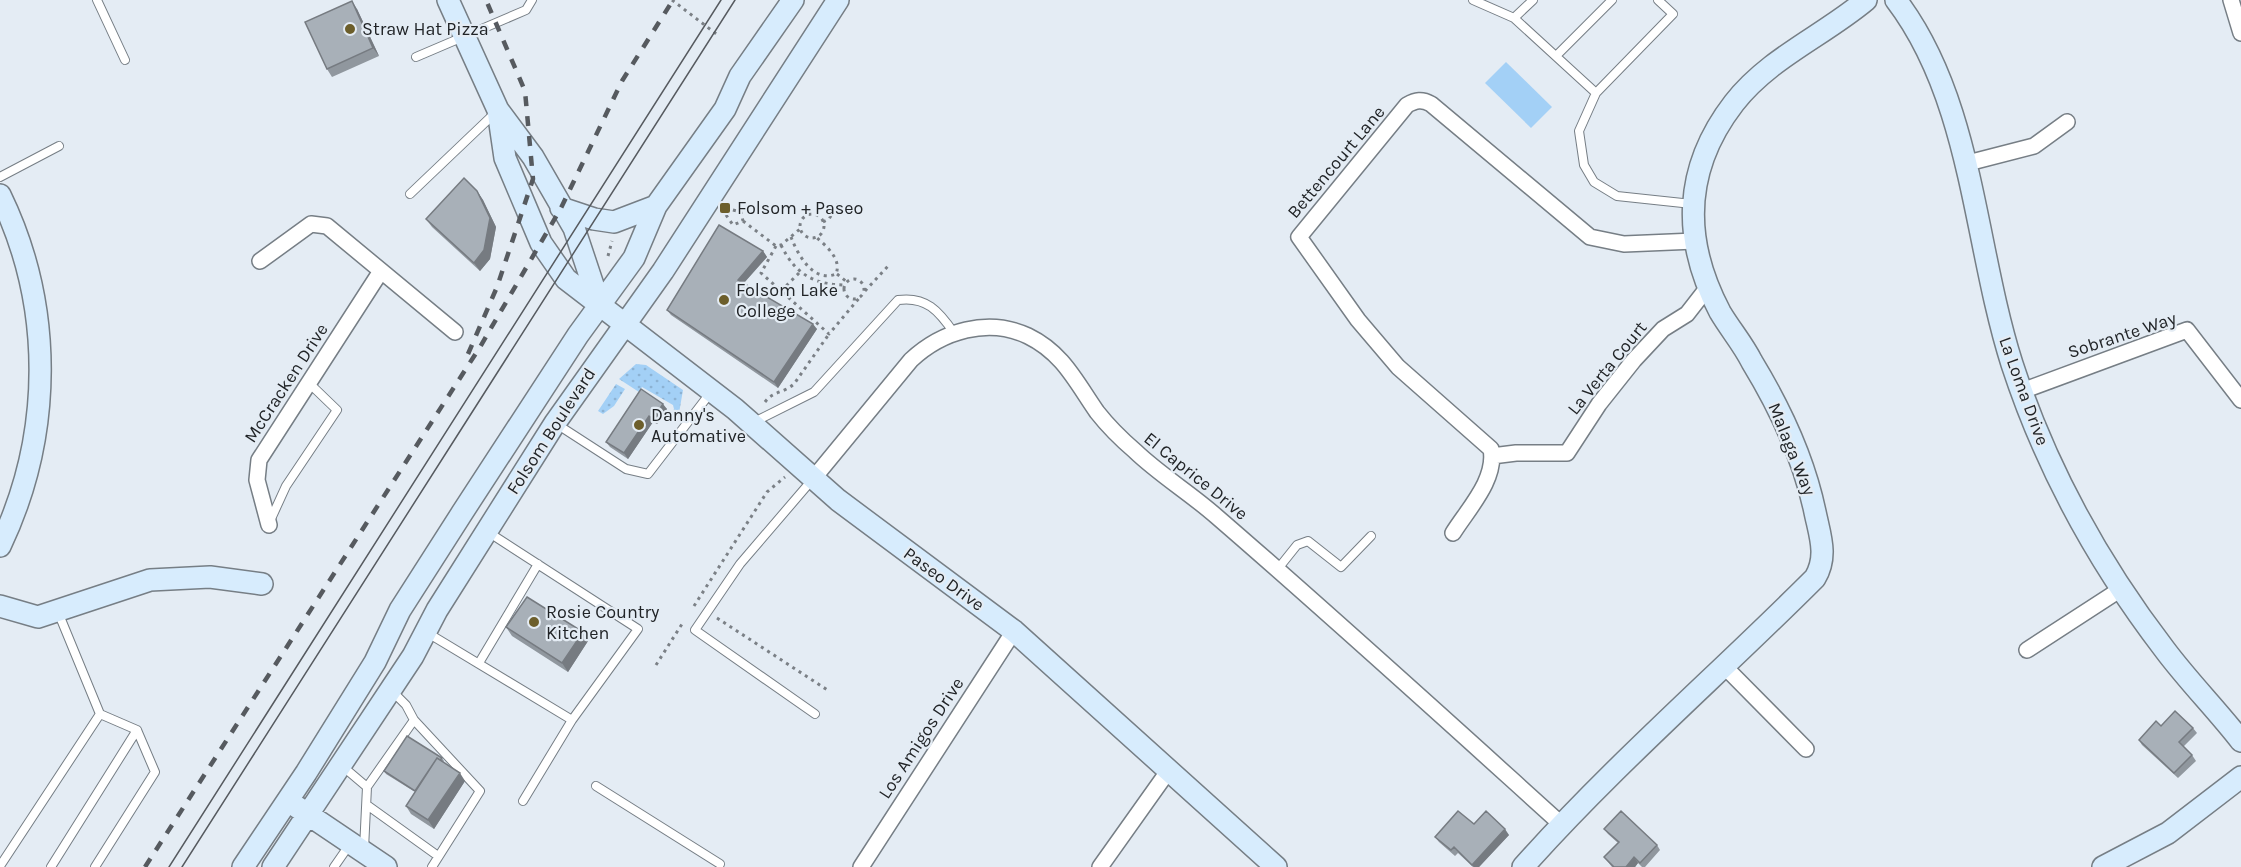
<svg xmlns="http://www.w3.org/2000/svg" width="2241" height="867" font-family="Karla,sans-serif">
<style>
.green{fill:url(#green-dots)}
.pitch{fill:#a3d0f6}
.lines{fill:none;stroke-linecap:round;stroke-linejoin:round}
.lane-casing{stroke:#767e85;stroke-width:10}
.street-casing{stroke:#767e85;stroke-width:18}
.secondary-casing{stroke:#767e85;stroke-width:24}
.path{stroke:#7b8086;stroke-width:3;stroke-dasharray:3 4.5;stroke-linecap:butt}
.lane{stroke:#fff;stroke-width:8}
.street{stroke:#fff;stroke-width:15}
.secondary{stroke:#d7ecfd;stroke-width:21}
.tram{stroke:#565a5f;stroke-width:1.5}
.rail{stroke:#565a5f;stroke-width:4.5;stroke-dasharray:10 10;stroke-linecap:butt}
.wall{fill:#90979e}
.shaded-wall{fill:#767b81}
.building{fill:#a8b0b8;stroke:#767b81;stroke-width:1.5}
.poi-dot{fill:#6c5e2b;stroke:#e4ecf4;stroke-width:2}
.labels{text-anchor:middle;dominant-baseline:central;stroke-width:4.5;stroke-linejoin:round;paint-order:stroke}
.poi-label{font-size:18px;fill:#212427;stroke:#e4ecf4;text-anchor:start}
.street-label{font-size:18px;fill:#212427;stroke:#e4ecf4}
</style>
<defs>
<pattern id="green-dots" width="8" height="8" patternUnits="userSpaceOnUse" patternTransform="scale(1.5)"><rect width="8" height="8" fill="#a3d0f6"/><path d="M2 2h.1M6 6h.1" fill="none" stroke="#8cb2d3" stroke-width="1.8" stroke-linecap="round"/></pattern>
</defs>
<rect width="100%" height="100%" fill="#e4ecf4"/>
<!-- green -->
<path class="green" d="M 636,364 L 646,365 L 683,390 L 678,419 L 671,415 L 674,409 L 673,405 L 642,387 L 639,392 L 619,379 Z
M 616,384 L 625,389 L 614,406 L 603,414 L 598,411 Z"/>
<!-- pitch -->
<path class="pitch" d="M 1506,62 L 1552,107 L 1531,128 L 1485,83 Z"/>
<g class="lines">
<defs>
<path id="lane" d="M 97,0 L 125,60
M 1473,0 L 1514,18 L 1596,93
M 1658,0 L 1673,14 L 1596,93 L 1579,131 L 1584,165 L 1594,182 L 1617,196 L 1692,204
M 1514,18 L 1533,0
M 1556,56 L 1612,0
M 416,57 L 526,10 L 532,0
M 0,177 L 59,146
M 410,194 L 495,113
M 754,422 L 814,392 L 898,300 C 926,296 939,311 954,333
M 555,423 L 626,469 L 648,474 L 711,392
M 812,480 L 740,564 L 695,630 L 815,714
M 270,521 L 286,486 L 337,410 L 310,384
M 1277,570 L 1297,545 L 1308,541 L 1341,567 L 1371,536
M 58,612 L 100,714 L 137,730 L 155,772 L 95,867
M 426,632 L 572,720 L 638,629 L 488,532
M 479,663 L 538,564
M 414,720 L 480,791 L 432,867
M 341,765 L 367,787
M 596,786 L 720,864
M 523,801 L 572,720
M 367,805 L 438,856
M 364,849 L 367,787 L 414,720 L 406,705 L 392,691
M 0,866 L 100,714
M 51,867 L 137,730
M 334,867 L 350,844"/>
<path id="street" d="M 2231,0 L 2241,33
M 1964,164 L 2034,146 L 2067,122
M 260,261 L 311,224 L 327,226 L 455,332
M 2022,391 L 2187,330 L 2241,400
M 1492,456 L 1516,453 L 1567,453 L 1599,404 L 1634,360 L 1663,329 L 1687,314 L 1708,287
M 813,479 L 911,360 C 942,331 988,317 1028,336 C 1063,353 1076,382 1097,412 C 1108,426 1121,439 1135,451 C 1160,475 1190,493 1216,516 C 1333,617 1447,721 1561,824
M 269,525 L 257,480 L 259,460 L 381,271
M 1453,533 C 1468,509 1497,479 1491,449 L 1398,367 L 1358,320 L 1299,237 L 1407,105 C 1416,100 1422,99 1431,104 L 1590,237 L 1624,244 L 1695,241
M 2027,650 L 2121,589
M 1725,667 L 1806,749
M 861,867 L 1014,631
M 1100,867 L 1169,770"/>
<path id="secondary" d="M 448,0 L 498,110 L 533,157 L 574,228 L 600,306
M 1896,0 C 1973,101 1974,245 2012,364 C 2046,468 2099,564 2165,650 C 2189,682 2217,710 2241,741
M 498,110 L 505,158 L 541,243 L 566,279 L 735,409 L 838,500 L 1014,631 L 1276,867
M 0,195 C 54,306 53,435 0,546
M 561,208 L 594,219 L 614,222 L 656,206
M 0,606 L 38,617 L 150,580 L 210,577 L 262,584
M 297,807 L 386,867
M 243,867 L 306,773 L 375,662 L 400,610 L 462,513 L 578,335 L 634,258 L 656,206 L 725,109 L 740,76 L 793,0
M 273,867 L 413,656 L 437,610 L 555,423 L 663,271 L 838,0
M 1523,867 C 1614,765 1718,675 1815,578 C 1828,556 1820,536 1815,512 C 1804,459 1780,408 1752,362 C 1743,344 1730,329 1720,312 C 1682,240 1683,169 1734,103 C 1769,58 1823,36 1866,0
M 2103,867 L 2168,833 L 2241,777"/>
</defs>
<!-- lane casing -->
<use href="#lane" class="lane-casing"/>
<!-- street casing -->
<use href="#street" class="street-casing"/>
<!-- secondary casing -->
<use href="#secondary" class="secondary-casing"/>
<!-- path -->
<path class="path" d="M 672,0 L 719,36
M800 226a12 12 0 1 1 24 0a12 12 0 1 1-24 0Z
M 726,215 L 733,225 L 743,221 L 741,212 L 729,209
M 743,221 L 776,246 L 781,245 L 800,229
M 823,222 L 829,219 L 838,204
M 791,237 C 798,255 813,283 836,274 C 842,259 826,246 816,237
M 781,245 C 795,274 814,285 846,285
M 776,246 L 761,273 L 829,334 L 860,297
M 608,256 L 612,241
M 837,274 L 847,282
M844 289a10 10 0 1 1 20 0a10 10 0 1 1-20 0Z
M 781,291 L 800,272
M 865,291 L 889,265
M 765,402 C 773,391 784,393 794,384 L 829,334
M 694,606 L 767,492 L 785,477
M 717,618 L 829,691
M 656,665 L 682,624"/>
<!-- lane -->
<use href="#lane" class="lane"/>
<!-- street -->
<use href="#street" class="street"/>
<!-- secondary -->
<use href="#secondary" class="secondary"/>
<!-- tram -->
<path class="tram" d="M 169,867 C 354,579 535,288 721,0
M 182,867 C 368,579 549,288 735,0"/>
<!-- rail -->
<path class="rail" d="M 468,354 L 497,287 L 533,179 L 525,91 L 486,0
M 145,867 L 480,347 L 561,208 L 622,81 L 673,0"/>
</g>
<!-- wall -->
<path class="wall" d="M 357,9 L 379,56 L 332,77 L 327,69 Z
M 477,191 L 483,200 L 496,227 L 490,259 L 480,271 L 432,227 L 426,219 Z
M 763,251 L 767,257 L 744,283 L 817,329 L 778,388 L 671,315 L 667,310 Z
M 641,389 L 667,409 L 657,424 L 653,422 L 628,459 L 610,447 L 606,442 Z
M 506,627 L 583,632 L 588,641 L 568,672 L 512,636 Z
M 2161,726 L 2193,728 L 2197,733 L 2183,747 L 2192,755 L 2196,761 L 2178,778 L 2142,745 L 2139,740 Z
M 442,758 L 444,761 L 443,762 L 465,781 L 434,829 L 411,814 L 406,806 L 415,792 L 386,774 L 384,771 Z
M 1474,824 L 1509,835 L 1479,867 L 1473,867 L 1458,853 L 1455,856 L 1439,842 L 1435,837 Z
M 1604,829 L 1657,845 L 1660,850 L 1645,867 L 1642,867 L 1638,863 L 1635,867 L 1612,867 L 1604,857 L 1618,843 L 1608,834 Z"/>
<!-- shaded-wall -->
<path class="shaded-wall" d="M 352,1 L 357,9 L 379,56 L 373,48 Z
M 477,191 L 483,200 L 496,227 L 490,259 L 480,271 L 474,263 Z
M 763,251 L 767,257 L 742,285 L 738,280 Z
M 813,324 L 817,329 L 778,388 L 774,382 Z
M 663,404 L 667,409 L 657,424 L 653,419 Z
M 649,416 L 653,422 L 628,459 L 624,453 Z
M 583,632 L 588,641 L 568,672 L 562,663 Z
M 460,773 L 465,781 L 434,829 L 428,820 Z
M 1505,829 L 1509,835 L 1479,867 L 1474,867 L 1472,865 Z
M 1634,857 L 1638,863 L 1635,867 L 1626,867 Z"/>
<!-- building -->
<path class="building" d="M 352,1 L 373,48 L 327,69 L 305,22 Z
M 464,178 L 477,191 L 490,218 L 484,250 L 474,263 L 426,219 Z
M 719,225 L 763,251 L 738,280 L 813,324 L 774,382 L 667,310 Z
M 641,389 L 663,404 L 653,419 L 649,416 L 624,453 L 606,442 Z
M 527,597 L 583,632 L 562,663 L 506,627 Z
M 2175,711 L 2193,728 L 2179,742 L 2192,755 L 2174,773 L 2139,740 L 2156,721 L 2161,726 Z
M 407,736 L 442,758 L 440,760 L 437,758 L 415,791 L 384,771 Z
M 437,758 L 460,773 L 428,820 L 406,806 Z
M 1458,811 L 1474,824 L 1486,811 L 1505,829 L 1472,865 L 1454,847 L 1451,850 L 1435,837 Z
M 1621,811 L 1657,845 L 1640,863 L 1634,857 L 1626,867 L 1614,867 L 1604,857 L 1619,842 L 1604,829 Z"/>
<!-- markers -->
<g class="poi-dot">
<circle cx="350" cy="29" r="6"/>
<rect x="719" y="202" width="12" height="12" rx="3"/>
<circle cx="724" cy="300" r="6"/>
<circle cx="639" cy="425" r="6"/>
<circle cx="534" cy="622" r="6"/>
</g>
<g class="labels">
<!-- poi labels -->
<g class="poi-label">
<text x="362" y="29">Straw Hat Pizza</text>
<text x="737" y="208">Folsom + Paseo</text>
<text x="736" y="290">Folsom Lake<tspan x="736" dy="21">College</tspan></text>
<text x="651" y="415">Danny's<tspan x="651" dy="21">Automative</tspan></text>
<text x="546" y="612">Rosie Country<tspan x="546" dy="21">Kitchen</tspan></text>
</g>
<!-- street labels -->
<g class="street-label">
<text transform="translate(1336 162) rotate(-50)">Bettencourt Lane</text>
<text transform="translate(2122 335) rotate(-18)">Sobrante Way</text>
<text transform="translate(1607 368) rotate(-51)">La Verta Court</text>
<text transform="translate(286 383) rotate(-57)">McCracken Drive</text>
<text transform="translate(2024 391) rotate(70)">La Loma Drive</text>
<text transform="translate(551 431) rotate(-57)">Folsom Boulevard</text>
<text transform="translate(1792 449) rotate(68)">Malaga Way</text>
<text transform="translate(1196 476) rotate(39)">El Caprice Drive</text>
<text transform="translate(944 579) rotate(36)">Paseo Drive</text>
<text transform="translate(921 738) rotate(-57)">Los Amigos Drive</text>
</g>
</g>
</svg>
